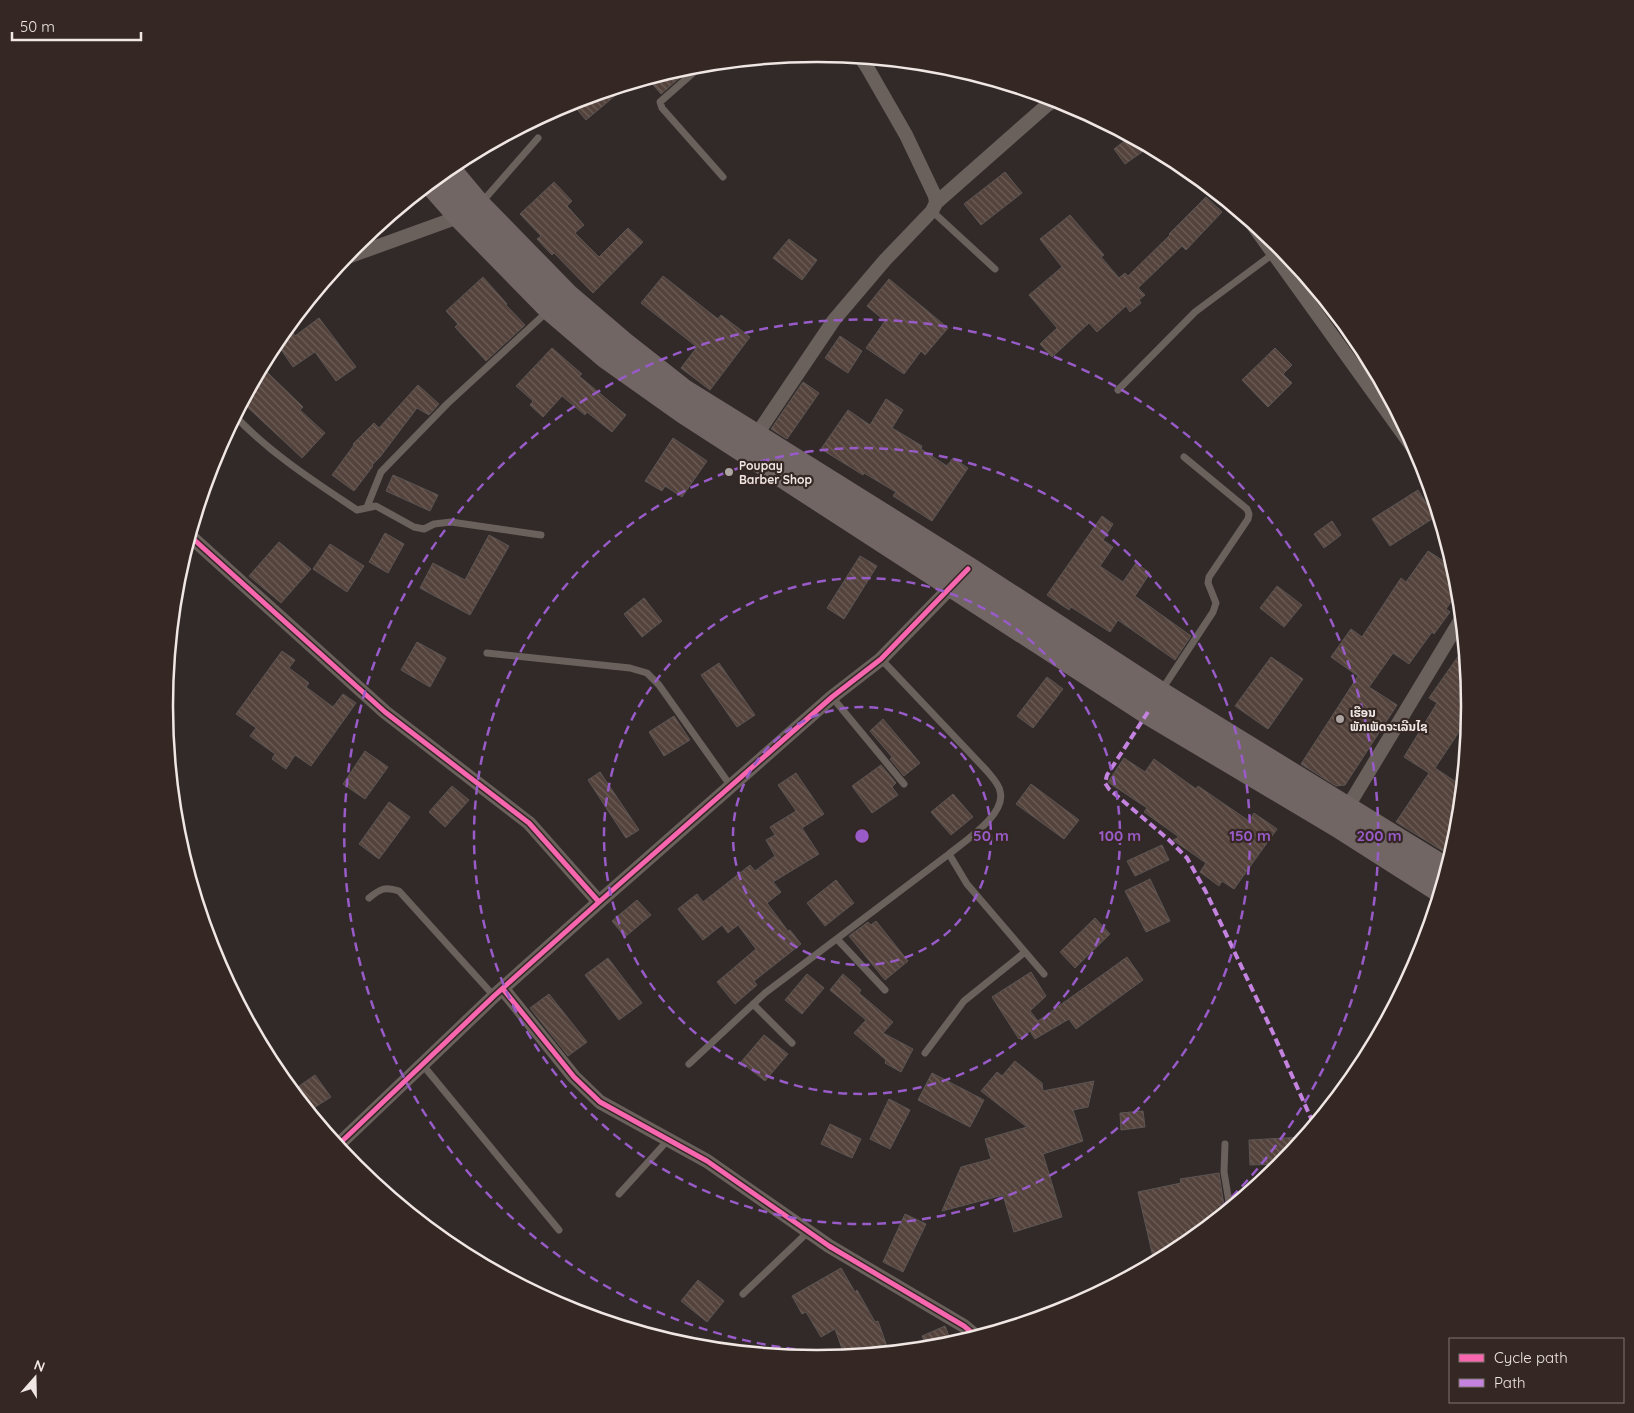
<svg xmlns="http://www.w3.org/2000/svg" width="1634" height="1413" font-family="Quicksand,'Noto Sans Lao',sans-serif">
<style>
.building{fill:url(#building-back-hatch);stroke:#5b5553}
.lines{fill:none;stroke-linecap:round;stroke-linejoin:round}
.lane{stroke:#6a605c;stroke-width:7}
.street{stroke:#6a605c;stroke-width:14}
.highway{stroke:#716664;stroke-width:25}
.quiet{stroke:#c483df;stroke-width:4;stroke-dasharray:8 4;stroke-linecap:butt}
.cycleway-casing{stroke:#352824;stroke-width:8}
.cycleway{stroke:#f766af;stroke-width:5}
.ring{fill:none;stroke:#985bc8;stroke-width:2.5;stroke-dasharray:9 6}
.poi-dot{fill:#ada5a2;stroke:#352824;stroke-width:2}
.labels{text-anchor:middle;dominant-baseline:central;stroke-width:4.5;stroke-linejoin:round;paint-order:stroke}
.poi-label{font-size:12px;font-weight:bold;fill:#f0e7e4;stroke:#352824;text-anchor:start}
.rim{fill:none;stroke:#f0e7e4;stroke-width:2.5}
.centre{fill:#985bc8;stroke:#352824;stroke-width:2.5}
.ring-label{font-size:15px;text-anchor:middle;font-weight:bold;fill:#985bc8;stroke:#352824;stroke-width:4.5;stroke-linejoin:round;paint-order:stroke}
</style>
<defs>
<pattern id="building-back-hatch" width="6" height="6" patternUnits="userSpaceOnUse" patternTransform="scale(1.25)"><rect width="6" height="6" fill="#54433c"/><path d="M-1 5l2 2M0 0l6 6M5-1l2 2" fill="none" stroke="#6d5e58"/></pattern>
</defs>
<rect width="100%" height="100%" fill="#312a28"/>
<!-- building -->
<path class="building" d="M 690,66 L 693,66 L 661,94 L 648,79 Z
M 628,85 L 586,120 L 571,102 L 580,100 Z
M 1130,137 L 1149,147 L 1125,164 L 1114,149 Z
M 1005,172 L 1022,193 L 981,225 L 964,204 Z
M 554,182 L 572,201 L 567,206 L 584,225 L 575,233 L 599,257 L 628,228 L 643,242 L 593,293 L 554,253 L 552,255 L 537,239 L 541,236 L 520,214 Z
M 1206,197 L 1222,212 L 1186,250 L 1182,246 L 1138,288 L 1145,295 L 1139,300 L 1141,303 L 1130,312 L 1126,306 L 1097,332 L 1089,323 L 1052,357 L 1040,344 L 1057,328 L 1029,295 L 1062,267 L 1040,239 L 1070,215 L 1104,255 L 1101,257 L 1119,278 L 1125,273 L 1128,276 L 1170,235 L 1169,234 Z
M 789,239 L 817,260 L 802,280 L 773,258 Z
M 663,276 L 718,319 L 721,315 L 750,337 L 710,390 L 681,368 L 697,347 L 641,303 Z
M 483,277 L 507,304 L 506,305 L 525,325 L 486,361 L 455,327 L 458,324 L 446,311 Z
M 889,279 L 948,328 L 925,355 L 921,351 L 904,374 L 866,348 L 885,321 L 867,306 Z
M 319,318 L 356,367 L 336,381 L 315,352 L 293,367 L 276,342 L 289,326 L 295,336 Z
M 840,336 L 862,351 L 848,373 L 825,358 Z
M 552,348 L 582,374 L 579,376 L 626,415 L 612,432 L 587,412 L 585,415 L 562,396 L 543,417 L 530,405 L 533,401 L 516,386 Z
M 1275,348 L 1292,365 L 1283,374 L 1292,383 L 1268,407 L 1242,380 Z
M 267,372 L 303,407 L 300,410 L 325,433 L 302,458 L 243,403 L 255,380 Z
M 803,382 L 819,393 L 787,439 L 771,429 Z
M 418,385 L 439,404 L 429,415 L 417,408 L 380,457 L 372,465 L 373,466 L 354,491 L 332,475 L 354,445 L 353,444 L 374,423 L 379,428 Z
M 886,399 L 903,410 L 892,428 L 922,446 L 921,449 L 947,466 L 953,458 L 968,468 L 932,521 L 893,496 L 896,492 L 864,473 L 863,475 L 821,449 L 848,410 L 870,425 Z
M 673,438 L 707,461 L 682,497 L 665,486 L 662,491 L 645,481 Z
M 393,475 L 438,495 L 430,511 L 386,491 Z
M 1418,490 L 1435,517 L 1390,546 L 1372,519 Z
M 1102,516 L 1113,524 L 1103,540 L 1113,547 L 1100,566 L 1123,582 L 1136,563 L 1150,573 L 1135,596 L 1191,636 L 1175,660 L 1118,620 L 1110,632 L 1071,607 L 1069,610 L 1047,595 Z
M 1332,521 L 1341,535 L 1324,548 L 1314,534 Z
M 385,533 L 404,544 L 388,573 L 369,562 Z
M 489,535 L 509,546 L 470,615 L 420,588 L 433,563 L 465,580 Z
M 279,542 L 311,569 L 281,603 L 249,576 Z
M 330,544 L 364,566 L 347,592 L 313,569 Z
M 1428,551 L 1454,568 L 1458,591 L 1446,609 L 1450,612 L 1434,634 L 1432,632 L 1409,664 L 1393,653 L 1369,687 L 1397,705 L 1345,785 L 1336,786 L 1301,764 L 1358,676 L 1331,657 L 1351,629 L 1362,637 L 1401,578 L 1406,582 Z
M 860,556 L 877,566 L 844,619 L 827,608 Z
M 1277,586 L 1302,605 L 1284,627 L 1260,608 Z
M 644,598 L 662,621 L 642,637 L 624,614 Z
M 417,642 L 446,658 L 430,687 L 401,670 Z
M 1464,648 L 1469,712 L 1460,725 L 1463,726 L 1435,768 L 1462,786 L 1457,834 L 1451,856 L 1396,822 L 1429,773 L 1404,757 L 1437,703 L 1429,698 Z
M 282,651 L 295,660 L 289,668 L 309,683 L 306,687 L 333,707 L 343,694 L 356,703 L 311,766 L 295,755 L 286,769 L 272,759 L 275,754 L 250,736 L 256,728 L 236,714 Z
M 1271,657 L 1303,679 L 1268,729 L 1235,706 Z
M 719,663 L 755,715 L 737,727 L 701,675 Z
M 1047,677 L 1063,689 L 1033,728 L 1017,716 Z
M 674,716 L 690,740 L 664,756 L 649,732 Z
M 883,719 L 920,763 L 904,776 L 890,759 L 892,757 L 870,731 Z
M 365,751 L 388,767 L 365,799 L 343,784 Z
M 1124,758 L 1145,772 L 1154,759 L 1196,789 L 1198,786 L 1249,821 L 1254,813 L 1277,829 L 1234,889 L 1222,881 L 1219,886 L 1200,872 L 1206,863 L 1173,840 L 1179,837 L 1144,812 L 1147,808 L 1108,782 Z
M 881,765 L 896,783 L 892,787 L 898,795 L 872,813 L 852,786 Z
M 600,772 L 639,830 L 626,838 L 588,780 Z
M 796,773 L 824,814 L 802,828 L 819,854 L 773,882 L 781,892 L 767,903 L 788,931 L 790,930 L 801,944 L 754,981 L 757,985 L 735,1004 L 717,982 L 756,949 L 738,925 L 728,933 L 722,925 L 703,940 L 678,909 L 697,894 L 703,902 L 750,865 L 755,871 L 775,856 L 766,840 L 775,835 L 770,827 L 796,811 L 778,785 Z
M 1031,784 L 1079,820 L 1064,839 L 1016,804 Z
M 452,786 L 469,800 L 445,827 L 429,812 Z
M 953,794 L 973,817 L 951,835 L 931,812 Z
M 389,802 L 410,817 L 379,859 L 359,844 Z
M 1162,845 L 1169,860 L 1135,876 L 1127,861 Z
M 1150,879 L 1170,921 L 1146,932 L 1125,891 Z
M 836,880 L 854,903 L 825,926 L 807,903 Z
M 637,900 L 651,915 L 625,937 L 612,921 Z
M 1095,918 L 1110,934 L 1075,968 L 1060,952 Z
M 876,921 L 908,961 L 885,980 L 849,936 L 868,922 L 871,925 Z
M 1127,957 L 1143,980 L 1076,1029 L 1069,1019 L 1035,1039 L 1030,1031 L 1019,1039 L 992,997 L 1031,972 L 1046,996 L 1030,1011 L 1038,1021 Z
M 608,958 L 642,1003 L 619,1020 L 585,975 Z
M 807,974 L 824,988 L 802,1014 L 785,1000 Z
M 843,974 L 861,990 L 859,993 L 893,1022 L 883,1033 L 913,1049 L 901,1072 L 885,1063 L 886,1060 L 854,1033 L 866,1020 L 830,990 Z
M 549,994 L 587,1042 L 568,1056 L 530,1008 Z
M 764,1035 L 788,1054 L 765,1081 L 741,1062 Z
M 1015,1061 L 1042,1083 L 1043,1091 L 1094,1081 L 1088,1107 L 1073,1110 L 1083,1141 L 1043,1154 L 1062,1217 L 1014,1232 L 1003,1195 L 942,1211 L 961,1167 L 991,1159 L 985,1139 L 1027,1127 L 981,1091 L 997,1072 L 1002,1076 Z
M 932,1073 L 984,1100 L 970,1127 L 918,1100 Z
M 315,1075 L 331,1097 L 309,1111 L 292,1091 Z
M 889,1099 L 910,1110 L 890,1149 L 870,1139 Z
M 1143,1111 L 1145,1127 L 1121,1130 L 1120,1113 Z
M 830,1124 L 861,1139 L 852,1158 L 821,1144 Z
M 1304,1137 L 1282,1164 L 1250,1165 L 1249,1140 Z
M 1219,1173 L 1225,1212 L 1199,1234 L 1180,1238 L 1182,1247 L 1179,1249 L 1174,1252 L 1153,1257 L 1138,1192 L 1181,1183 L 1180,1179 Z
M 905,1214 L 926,1224 L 903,1272 L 883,1262 Z
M 841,1268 L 855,1292 L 857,1290 L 875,1322 L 878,1321 L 889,1352 L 845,1357 L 835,1329 L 821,1337 L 806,1312 L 802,1314 L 792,1296 Z
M 698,1280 L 724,1301 L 707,1322 L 681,1301 Z
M 945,1326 L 952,1344 L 927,1348 L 922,1336 Z"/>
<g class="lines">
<!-- lane -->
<path class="lane" d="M 702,65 L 660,102 L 662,108 L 723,177
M 482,202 L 538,138
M 932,211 L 995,269
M 1118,390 L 1195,312 L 1273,254
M 235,416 C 271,454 315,482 357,510 L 376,506 L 414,527 L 424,529 L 434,524 L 451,522 L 541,535
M 367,507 L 381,472 L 447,404 L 548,311
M 487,653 L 630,668 L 647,673 L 659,685 L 730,785
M 1161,691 L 1213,612 L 1216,603 L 1208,583 L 1209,577 L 1248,519 L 1249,514 L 1247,509 L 1184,457
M 832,697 L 904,784
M 949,854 L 967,884 L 1044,974
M 369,898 C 380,889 385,886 399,891 L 494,996
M 837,939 L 885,990
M 753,1004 L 792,1043
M 925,1053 L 964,1001 L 1025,952
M 422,1064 L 559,1230
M 689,1064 L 765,993 L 949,854 C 965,841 1007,814 1000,791 C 999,784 992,777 987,771 L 881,659
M 1225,1144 L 1224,1172 L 1230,1208
M 619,1194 L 668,1140
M 743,1294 L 808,1232"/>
<!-- street -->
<path class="street" d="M 861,58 L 867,67 L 906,135 L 935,196 L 936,203
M 1250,221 L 1421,459
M 345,258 L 464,215
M 755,437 L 834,320 L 885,260 L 932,211 L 936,203 L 1046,106 L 1055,100
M 190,536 L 385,712 L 529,823 L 599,902
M 1344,813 L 1461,619
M 503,989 L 574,1077 L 600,1102 L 707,1161 L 829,1246 L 964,1326 L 977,1337
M 337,1146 L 494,996 L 599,902 L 832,697 L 881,659 L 957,581"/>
<!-- highway -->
<path class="highway" d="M 448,169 L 479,206 L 567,296 L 622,343 L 683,391 L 968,569 L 1160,694 L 1446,870
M 431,183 L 461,217 L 551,309 L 606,356 L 685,412 L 1148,712 L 1338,825 L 1440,890"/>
<!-- quiet -->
<path class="quiet" d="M 1148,712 L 1107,775 L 1105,783 L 1109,789 L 1169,840 L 1187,858 L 1206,892 L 1273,1033 L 1314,1125"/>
<defs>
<path id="cycleway" d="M 190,536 L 385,712 L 529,823 L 599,902
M 503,989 L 574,1077 L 600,1102 L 707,1161 L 829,1246 L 964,1326 L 977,1337
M 337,1146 L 494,996 L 599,902 L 832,697 L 881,659 L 968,569"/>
</defs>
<!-- cycleway casing -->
<use href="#cycleway" class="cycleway-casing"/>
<!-- cycleway -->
<use href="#cycleway" class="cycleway"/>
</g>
<!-- distance rings -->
<g class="ring">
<circle cx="862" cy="836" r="129"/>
<circle cx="862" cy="836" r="258"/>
<circle cx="862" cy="836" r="388"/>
<path d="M885 1353A517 517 0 1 1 1155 1262"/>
</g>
<!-- markers -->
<g class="poi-dot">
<circle cx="729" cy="472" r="5"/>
<circle cx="1340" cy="719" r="5"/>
</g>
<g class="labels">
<!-- poi labels -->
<g class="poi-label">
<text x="739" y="465">Poupay<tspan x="739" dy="14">Barber Shop</tspan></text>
<text x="1350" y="712">ເຮືອນ<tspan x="1350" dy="14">ພັກເພັດຈະເລີນໄຊ</tspan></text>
</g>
</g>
<!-- crop -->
<path d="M0 0H1634V1413H0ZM173 706a644 644 0 1 1 1288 0a644 644 0 1 1-1288 0Z" fill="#352824" fill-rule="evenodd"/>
<path class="rim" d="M173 706a644 644 0 1 1 1288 0a644 644 0 1 1-1288 0Z"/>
<circle cx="862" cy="836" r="8" class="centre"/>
<g class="ring-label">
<text x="991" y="841">50 m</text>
<text x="1120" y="841">100 m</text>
<text x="1250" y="841">150 m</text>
<text x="1379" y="841">200 m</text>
</g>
<!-- legend -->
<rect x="1449" y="1338" width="175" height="65" fill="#352824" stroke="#807471"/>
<rect x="1459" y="1354" width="25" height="8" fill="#f766af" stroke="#807471"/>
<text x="1494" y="1363" font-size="15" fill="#f0e7e4">Cycle path</text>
<rect x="1459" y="1379" width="25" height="8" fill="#c483df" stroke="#807471"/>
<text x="1494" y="1388" font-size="15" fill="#f0e7e4">Path</text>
<!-- north arrow -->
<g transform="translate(35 1378) rotate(20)" stroke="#352824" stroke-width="4" paint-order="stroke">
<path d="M0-4L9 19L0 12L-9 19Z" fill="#f0e7e4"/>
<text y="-8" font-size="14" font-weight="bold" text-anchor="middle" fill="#f0e7e4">N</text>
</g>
<!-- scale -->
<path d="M12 32v8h129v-8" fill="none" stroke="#f0e7e4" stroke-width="2.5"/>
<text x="20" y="32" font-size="15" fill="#f0e7e4" stroke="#352824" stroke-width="4" paint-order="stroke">50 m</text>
</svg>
